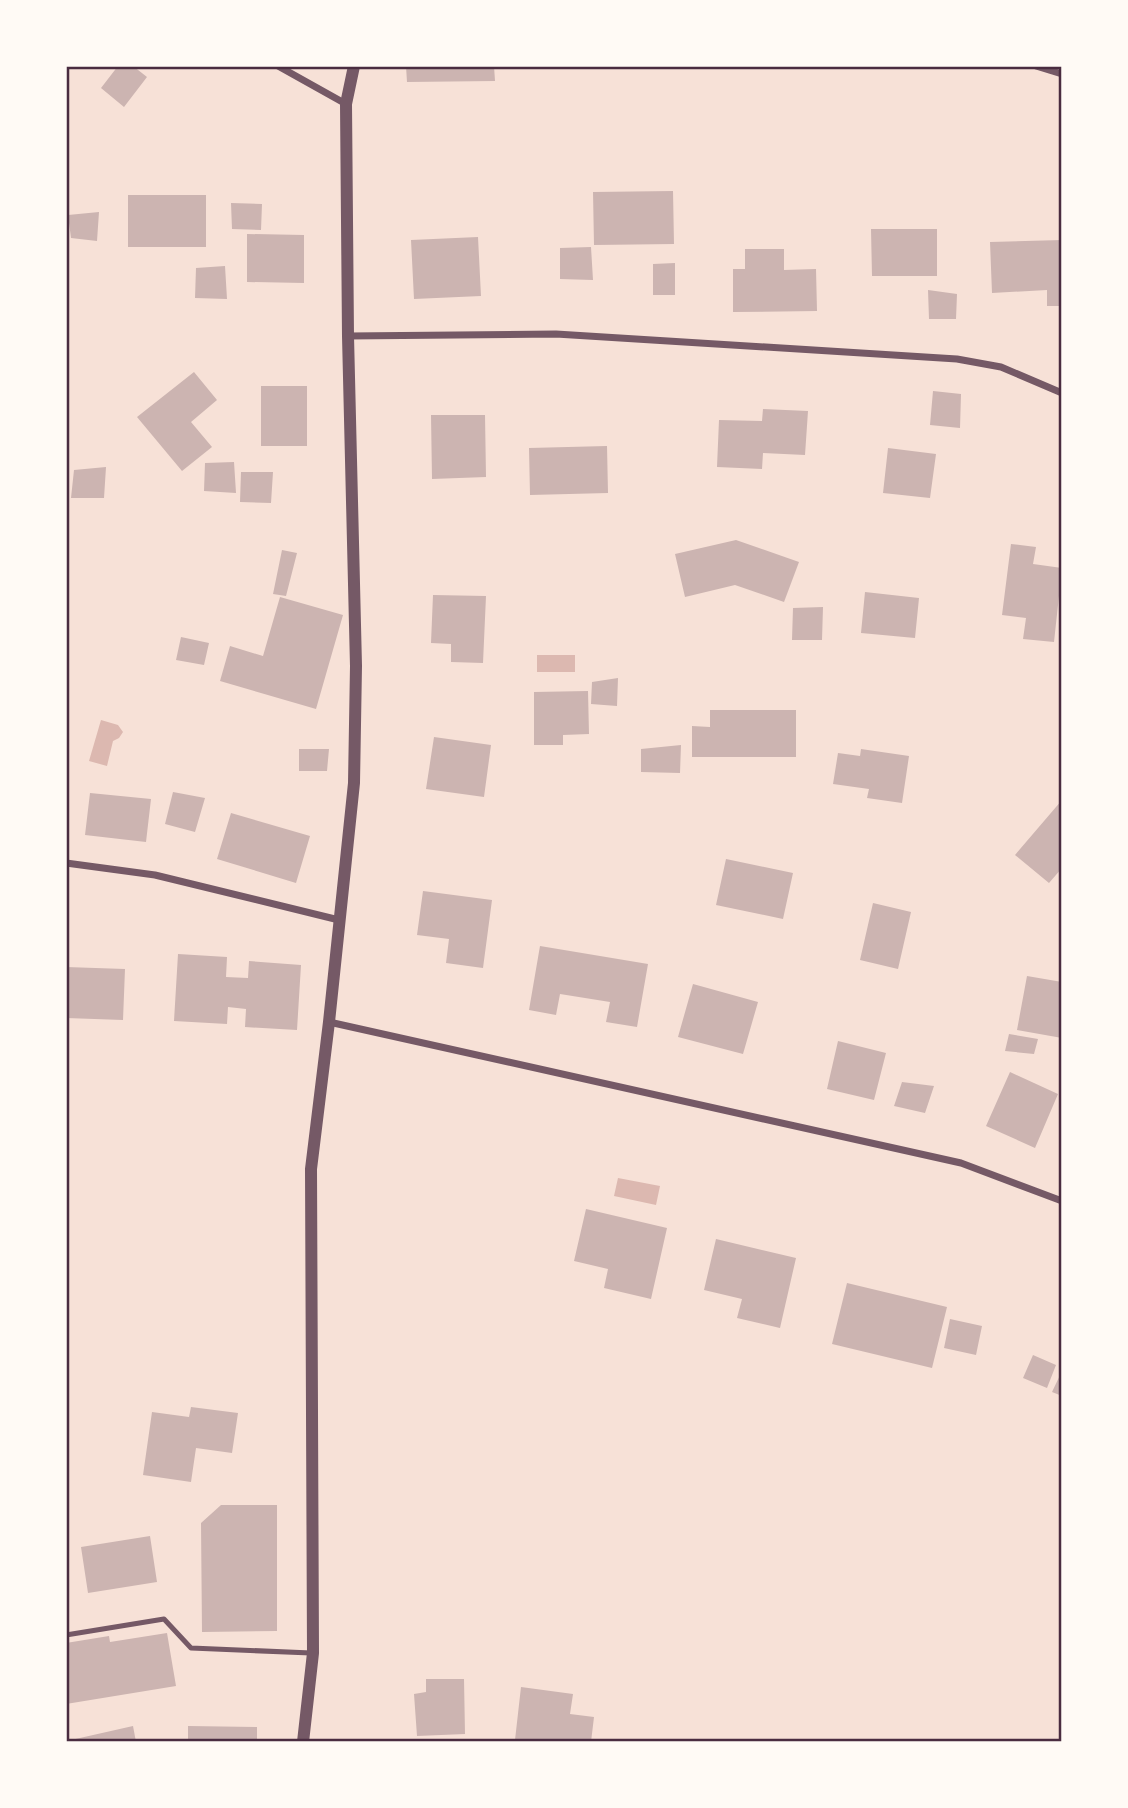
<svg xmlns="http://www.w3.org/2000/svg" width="1128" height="1808" font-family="'Fira Sans',sans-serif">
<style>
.water{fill:#dcb8b0}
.building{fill:#ccb4b1}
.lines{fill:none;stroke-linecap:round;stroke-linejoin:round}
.service{stroke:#755966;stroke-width:5}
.minor{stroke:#755966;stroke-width:7}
.tertiary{stroke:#755966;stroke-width:12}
.neatline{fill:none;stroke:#4a2c40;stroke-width:2.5}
</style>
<rect width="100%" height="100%" fill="#f7e1d7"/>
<!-- water -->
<path class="water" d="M 537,655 L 575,655 L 575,672 L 537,672 Z
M 101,720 L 118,725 L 123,732 L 119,738 L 113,741 L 107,766 L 89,761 Z
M 618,1178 L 660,1186 L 656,1205 L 614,1196 Z"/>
<!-- building -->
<path class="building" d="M 118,66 L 133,66 L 147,77 L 124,107 L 101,88 Z
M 406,66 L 494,66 L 495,81 L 407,82 Z
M 673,191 L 674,244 L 594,245 L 593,192 Z
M 128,195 L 206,195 L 206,247 L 128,247 Z
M 231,203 L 262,204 L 261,230 L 232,229 Z
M 99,212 L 97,241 L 71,238 L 68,215 Z
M 871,229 L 937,229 L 937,276 L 872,276 Z
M 247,234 L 304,235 L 304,283 L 247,282 Z
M 478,237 L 481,296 L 414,299 L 411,240 Z
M 1062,240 L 1062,306 L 1047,306 L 1047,290 L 992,293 L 990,242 Z
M 591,247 L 593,280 L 560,279 L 560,248 Z
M 745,249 L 784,249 L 784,270 L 816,269 L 817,311 L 733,312 L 733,269 L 745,269 Z
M 675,263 L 675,295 L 653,295 L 653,264 Z
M 225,266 L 227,299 L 195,298 L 196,268 Z
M 928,290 L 957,294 L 956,319 L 929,319 Z
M 194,372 L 217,400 L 191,422 L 212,447 L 182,471 L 137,417 Z
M 261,386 L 307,386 L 307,446 L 261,446 Z
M 933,391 L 961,394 L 960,428 L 930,425 Z
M 763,409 L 808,411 L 805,455 L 763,453 L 762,469 L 717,467 L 719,420 L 762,421 Z
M 431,415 L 485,415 L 486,477 L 432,479 Z
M 607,446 L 608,493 L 530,495 L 529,448 Z
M 888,448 L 936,454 L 930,498 L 883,493 Z
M 234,462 L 236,493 L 204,491 L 205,463 Z
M 106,467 L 104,498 L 71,498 L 74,470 Z
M 241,472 L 273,472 L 271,503 L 240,502 Z
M 736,540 L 799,562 L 784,602 L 735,585 L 685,597 L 675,554 Z
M 1011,544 L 1036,547 L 1033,564 L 1062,568 L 1054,642 L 1023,639 L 1026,618 L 1002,615 Z
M 282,550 L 297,553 L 286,596 L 273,594 Z
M 865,592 L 919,598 L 915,638 L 861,633 Z
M 433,595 L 486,596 L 483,663 L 451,662 L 451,644 L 431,643 Z
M 280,597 L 343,615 L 316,709 L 220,681 L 230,646 L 263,656 Z
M 823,607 L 822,640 L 792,640 L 793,608 Z
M 181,637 L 209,643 L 204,665 L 176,660 Z
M 618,678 L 617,706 L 591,704 L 592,682 Z
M 588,691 L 589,734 L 563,735 L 563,745 L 534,745 L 534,692 Z
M 710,710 L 796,710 L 796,757 L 692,757 L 692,726 L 710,727 Z
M 434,737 L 491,745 L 484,797 L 426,789 Z
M 681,745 L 680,773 L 641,772 L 641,749 Z
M 299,749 L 329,749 L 327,771 L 299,771 Z
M 861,749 L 909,756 L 902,803 L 867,798 L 869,789 L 833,784 L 838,753 L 860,756 Z
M 173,792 L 205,798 L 195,832 L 165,824 Z
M 90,793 L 151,799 L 146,842 L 85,835 Z
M 1062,800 L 1062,868 L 1049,883 L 1015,855 Z
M 231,813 L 310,836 L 296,883 L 217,859 Z
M 726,859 L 793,873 L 783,919 L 716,905 Z
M 423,891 L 492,900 L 483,968 L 446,963 L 449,939 L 417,935 Z
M 873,903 L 911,912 L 898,969 L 860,960 Z
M 540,946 L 648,964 L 637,1027 L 606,1022 L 610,1002 L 560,994 L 556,1015 L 529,1010 Z
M 178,954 L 227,957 L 226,977 L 248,978 L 249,961 L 301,965 L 297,1030 L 245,1027 L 246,1009 L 228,1007 L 227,1024 L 174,1021 Z
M 66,967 L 125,969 L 123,1020 L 66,1018 Z
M 1027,976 L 1062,982 L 1062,1038 L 1017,1030 Z
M 693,984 L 758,1002 L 743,1054 L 678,1037 Z
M 1009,1034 L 1038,1039 L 1034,1054 L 1005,1051 Z
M 838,1041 L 886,1053 L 874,1100 L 827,1089 Z
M 1010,1072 L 1058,1094 L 1035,1148 L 986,1126 Z
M 902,1082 L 934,1086 L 925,1113 L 894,1106 Z
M 586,1209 L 667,1228 L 651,1299 L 604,1288 L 608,1269 L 574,1261 Z
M 716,1239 L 796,1258 L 780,1328 L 737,1318 L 742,1299 L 704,1290 Z
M 847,1283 L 947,1307 L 932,1368 L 832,1344 Z
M 950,1319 L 982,1326 L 976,1355 L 944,1348 Z
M 1033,1355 L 1056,1365 L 1047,1388 L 1023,1378 Z
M 1062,1371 L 1062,1396 L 1052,1392 Z
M 191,1407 L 238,1413 L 232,1453 L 196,1448 L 191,1482 L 143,1475 L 152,1412 L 189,1417 Z
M 221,1505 L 277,1505 L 277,1631 L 202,1632 L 201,1523 Z
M 150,1536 L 157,1582 L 88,1593 L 81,1547 Z
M 167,1633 L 176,1686 L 66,1704 L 66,1643 L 109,1636 L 110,1642 Z
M 426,1679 L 464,1679 L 465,1734 L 417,1736 L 414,1694 L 426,1692 Z
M 521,1687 L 573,1694 L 570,1714 L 594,1717 L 591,1742 L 515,1740 Z
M 133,1726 L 136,1742 L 71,1742 L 71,1740 Z
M 188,1726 L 257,1727 L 257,1742 L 188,1742 Z"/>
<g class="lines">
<!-- service -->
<path class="service" d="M 66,1635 L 164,1619 L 191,1648 L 311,1653"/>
<!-- minor -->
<path class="minor" d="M 278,66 L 346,104
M 1036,66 L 1062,74
M 348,336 L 556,334 L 957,359 L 1001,367 L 1062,393
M 66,863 L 155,875 L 339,920
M 329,1022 L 961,1163 L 1062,1201"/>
<!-- tertiary -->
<path class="tertiary" d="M 303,1742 L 313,1653 L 311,1169 L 329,1022 L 354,783 L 356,666 L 348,336 L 346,104 L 354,66"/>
</g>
<!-- border -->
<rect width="1128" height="1808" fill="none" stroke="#fffaf5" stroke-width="136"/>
<rect x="68" y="68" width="992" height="1672" class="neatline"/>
</svg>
